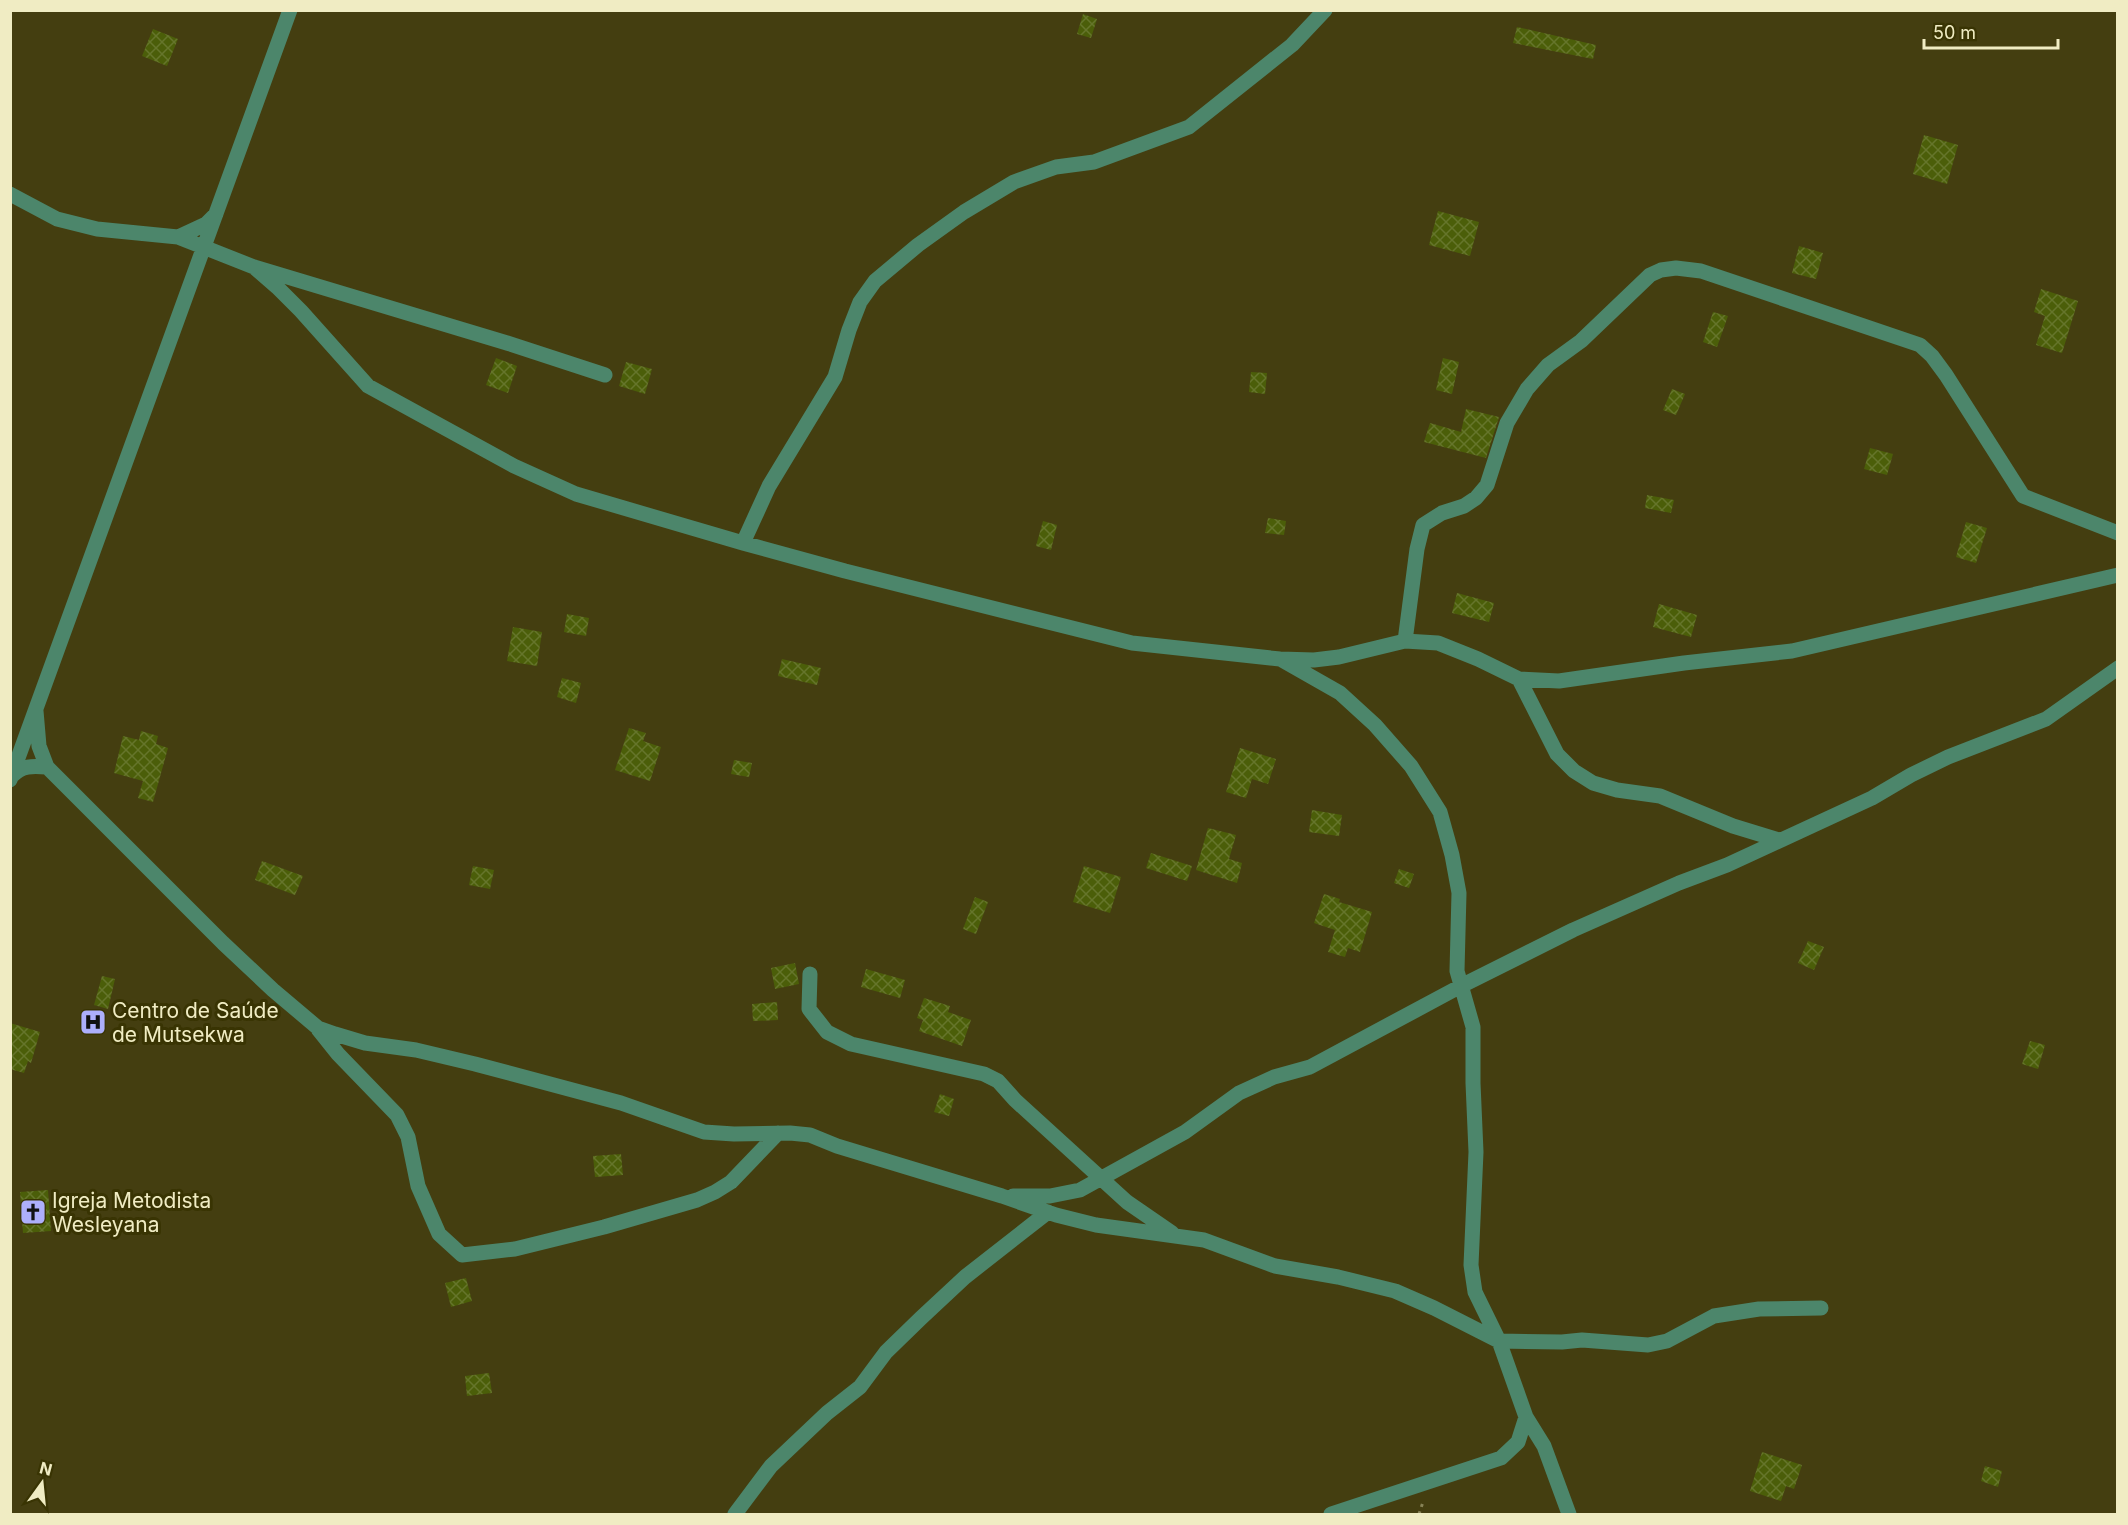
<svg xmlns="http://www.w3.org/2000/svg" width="2128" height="1525" font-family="Inter,sans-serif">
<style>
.building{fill:url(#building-cross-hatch)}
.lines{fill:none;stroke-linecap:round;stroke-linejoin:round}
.path{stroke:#888357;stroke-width:3;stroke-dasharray:3 4.5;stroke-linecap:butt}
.minor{stroke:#4c866b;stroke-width:15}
.labels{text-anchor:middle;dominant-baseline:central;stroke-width:6;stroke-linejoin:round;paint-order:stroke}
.poi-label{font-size:21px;fill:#f0ecc3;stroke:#393403;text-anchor:start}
</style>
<defs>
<pattern id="building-cross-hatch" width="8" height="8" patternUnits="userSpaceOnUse" patternTransform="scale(1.5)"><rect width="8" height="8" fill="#4b5e09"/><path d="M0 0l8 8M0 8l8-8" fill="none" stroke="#65752b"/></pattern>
</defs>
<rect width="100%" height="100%" fill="#443e10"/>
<!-- building -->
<path class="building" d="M 1083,14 L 1097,19 L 1091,38 L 1077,34 Z
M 1517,27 L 1596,45 L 1593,59 L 1513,43 Z
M 153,29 L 178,39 L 167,66 L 142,56 Z
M 1924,135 L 1958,145 L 1947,184 L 1913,174 Z
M 1438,211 L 1479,222 L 1470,256 L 1429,245 Z
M 1799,246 L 1823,253 L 1816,279 L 1792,273 Z
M 2041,289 L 2078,301 L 2062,353 L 2036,345 L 2045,316 L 2034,312 Z
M 1713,312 L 1728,316 L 1717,347 L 1703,342 Z
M 496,358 L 517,366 L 508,393 L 486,385 Z
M 1443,358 L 1459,362 L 1452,394 L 1436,390 Z
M 626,362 L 652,369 L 645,394 L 619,386 Z
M 1251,372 L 1267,373 L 1265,394 L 1249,392 Z
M 1672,389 L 1685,394 L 1676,415 L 1663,410 Z
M 1466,409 L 1499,417 L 1486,458 L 1424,442 L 1430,423 L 1461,432 Z
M 1870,448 L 1893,454 L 1887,475 L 1864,469 Z
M 1647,495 L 1674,500 L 1671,513 L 1645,508 Z
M 1268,518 L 1286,521 L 1284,535 L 1265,533 Z
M 1043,521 L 1057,525 L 1051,550 L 1036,546 Z
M 1966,522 L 1987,528 L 1976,563 L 1956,557 Z
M 1457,593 L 1494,603 L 1489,622 L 1452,613 Z
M 1659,604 L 1697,615 L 1691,637 L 1653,627 Z
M 567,614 L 589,618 L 586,636 L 564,632 Z
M 513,627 L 542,632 L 537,666 L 507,661 Z
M 782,659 L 821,668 L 817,685 L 778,676 Z
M 562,678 L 581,683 L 576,703 L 557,697 Z
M 629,728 L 646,733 L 643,741 L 661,747 L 650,781 L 615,770 Z
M 141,731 L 158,736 L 156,744 L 168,748 L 153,802 L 138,798 L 143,781 L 114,773 L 123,736 L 139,740 Z
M 1240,748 L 1276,759 L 1268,784 L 1252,779 L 1246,798 L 1226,792 Z
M 734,760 L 752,763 L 749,777 L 731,774 Z
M 1312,810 L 1342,815 L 1339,836 L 1309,832 Z
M 1208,828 L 1236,835 L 1229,859 L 1242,863 L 1237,883 L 1196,870 Z
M 1151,853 L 1192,866 L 1187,881 L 1146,868 Z
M 262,861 L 303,876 L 295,895 L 255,880 Z
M 473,866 L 494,870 L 490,889 L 469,885 Z
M 1084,866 L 1121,877 L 1110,913 L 1073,902 Z
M 1399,869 L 1414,874 L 1409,888 L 1394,883 Z
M 1324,894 L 1340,899 L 1339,902 L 1372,912 L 1360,952 L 1348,948 L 1345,957 L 1328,952 L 1335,930 L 1314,923 Z
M 975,897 L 988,902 L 976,934 L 963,929 Z
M 1808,941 L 1824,947 L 1814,970 L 1798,963 Z
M 795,963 L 799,984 L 775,989 L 771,968 Z
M 866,969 L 905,980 L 900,998 L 861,987 Z
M 102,976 L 115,979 L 108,1009 L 94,1005 Z
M 924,998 L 950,1006 L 948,1012 L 971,1020 L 962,1046 L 919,1031 L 923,1020 L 917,1018 Z
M 777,1002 L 778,1020 L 753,1021 L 752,1004 Z
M 10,1023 L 40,1032 L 31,1063 L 28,1061 L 24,1073 L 10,1069 Z
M 2030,1041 L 2045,1045 L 2038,1069 L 2022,1064 Z
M 940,1094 L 954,1099 L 949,1116 L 934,1112 Z
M 621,1154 L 623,1175 L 595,1177 L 593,1156 Z
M 48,1190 L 51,1231 L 23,1233 L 20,1192 Z
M 466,1278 L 472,1301 L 451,1307 L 445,1283 Z
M 489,1373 L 492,1393 L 467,1396 L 465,1376 Z
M 1762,1452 L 1802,1465 L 1794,1489 L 1786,1486 L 1781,1501 L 1750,1491 Z
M 1985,1466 L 2002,1471 L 1998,1487 L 1981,1481 Z"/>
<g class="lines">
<!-- path -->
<path class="path" d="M 1419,1514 L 1423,1502"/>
<!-- minor -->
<path class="minor" d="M 10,194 L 57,219 L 97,229 L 178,237 L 254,267 L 507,343 L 605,375
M 178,237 L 206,224 L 216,214
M 254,267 L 277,287 L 301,311 L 368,386 L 514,466 L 576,494 L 743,543 L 845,571 L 1132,643 L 1280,659 L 1314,660 L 1339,657 L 1405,641 L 1438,643 L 1478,659 L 1519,679 L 1559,681 L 1684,663 L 1792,651 L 2118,575
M 743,543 L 769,486 L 835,377 L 849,330 L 860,302 L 875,281 L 918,245 L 964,212 L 1014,182 L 1056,167 L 1094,162 L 1189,127 L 1292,45 L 1325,10
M 1405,641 L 1417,549 L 1423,525 L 1442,513 L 1464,506 L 1476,498 L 1487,485 L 1507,423 L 1527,389 L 1548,365 L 1581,341 L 1650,275 L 1661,270 L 1676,268 L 1701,271 L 1920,345 L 1932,356 L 1946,375 L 2023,496 L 2118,533
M 1282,660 L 1340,693 L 1375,725 L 1411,766 L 1440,812 L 1452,855 L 1459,893 L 1457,971 L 1473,1027 L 1473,1083 L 1476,1152 L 1471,1265 L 1475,1292 L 1499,1341 L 1526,1417 L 1544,1446 L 1569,1514
M 1519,679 L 1557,754 L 1574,771 L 1593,783 L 1617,790 L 1660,796 L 1733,826 L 1779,840
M 36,711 L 39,746 L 47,767 L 223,943 L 273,990 L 318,1028 L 335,1034 L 365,1043 L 416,1050 L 475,1064 L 621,1103 L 704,1132 L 734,1134 L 790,1133 L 810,1135 L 837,1146 L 1002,1196 L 1056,1215 L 1096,1225 L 1204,1240 L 1275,1266 L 1338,1277 L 1395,1291 L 1434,1308 L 1499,1341 L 1562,1342 L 1582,1340 L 1648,1345 L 1667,1341 L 1714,1316 L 1759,1309 L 1821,1308
M 12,776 C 22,765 33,766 47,767
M 10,780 L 290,10
M 810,974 L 809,1009 L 827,1032 L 851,1044 L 984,1074 L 998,1081 L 1015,1100 L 1127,1202 L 1172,1233
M 318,1029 L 338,1054 L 397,1115 L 408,1137 L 418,1186 L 439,1234 L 462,1255 L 515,1249 L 604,1227 L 697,1200 L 715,1192 L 731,1182 L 778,1133
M 1013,1196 L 1050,1196 L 1080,1190 L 1185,1132 L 1239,1093 L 1274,1077 L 1310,1067 L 1461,986 L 1573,930 L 1679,883 L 1727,865 L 1872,798 L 1911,775 L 1948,757 L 2046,719 L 2118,668
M 735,1514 L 771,1466 L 827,1413 L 860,1387 L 886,1352 L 921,1318 L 965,1277 L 1048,1212
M 1331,1514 L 1501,1458 L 1518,1442 L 1526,1417"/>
</g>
<!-- icons -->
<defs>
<symbol id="hospital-square" viewBox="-11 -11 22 22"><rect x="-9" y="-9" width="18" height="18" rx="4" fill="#adaffb" stroke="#393403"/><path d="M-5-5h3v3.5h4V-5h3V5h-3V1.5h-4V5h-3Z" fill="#111"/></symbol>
<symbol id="church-square" viewBox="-11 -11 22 22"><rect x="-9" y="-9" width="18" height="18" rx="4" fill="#adaffb" stroke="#393403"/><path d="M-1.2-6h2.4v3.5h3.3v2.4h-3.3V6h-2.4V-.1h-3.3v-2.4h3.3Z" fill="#111"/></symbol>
</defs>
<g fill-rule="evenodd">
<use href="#hospital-square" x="78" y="1007" width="30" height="30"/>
<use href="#church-square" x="18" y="1197" width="30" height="30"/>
</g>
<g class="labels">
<!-- poi labels -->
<g class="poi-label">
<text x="112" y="1010">Centro de Saúde<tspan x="112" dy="24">de Mutsekwa</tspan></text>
<text x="52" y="1200">Igreja Metodista<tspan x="52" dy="24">Wesleyana</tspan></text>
</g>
</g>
<!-- border -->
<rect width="2128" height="1525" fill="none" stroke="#f0ecc3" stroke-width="24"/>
<!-- north arrow -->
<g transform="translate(42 1483) rotate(15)" stroke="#393403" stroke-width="4.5" paint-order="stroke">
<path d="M0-4.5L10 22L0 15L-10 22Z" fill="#f0ecc3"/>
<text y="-9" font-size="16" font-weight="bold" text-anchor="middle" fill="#f0ecc3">N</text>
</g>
<!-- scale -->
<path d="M1924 39v9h134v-9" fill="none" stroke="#f0ecc3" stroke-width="3"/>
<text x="1933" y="39" font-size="18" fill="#f0ecc3" stroke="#393403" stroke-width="4.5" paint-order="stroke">50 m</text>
</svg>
